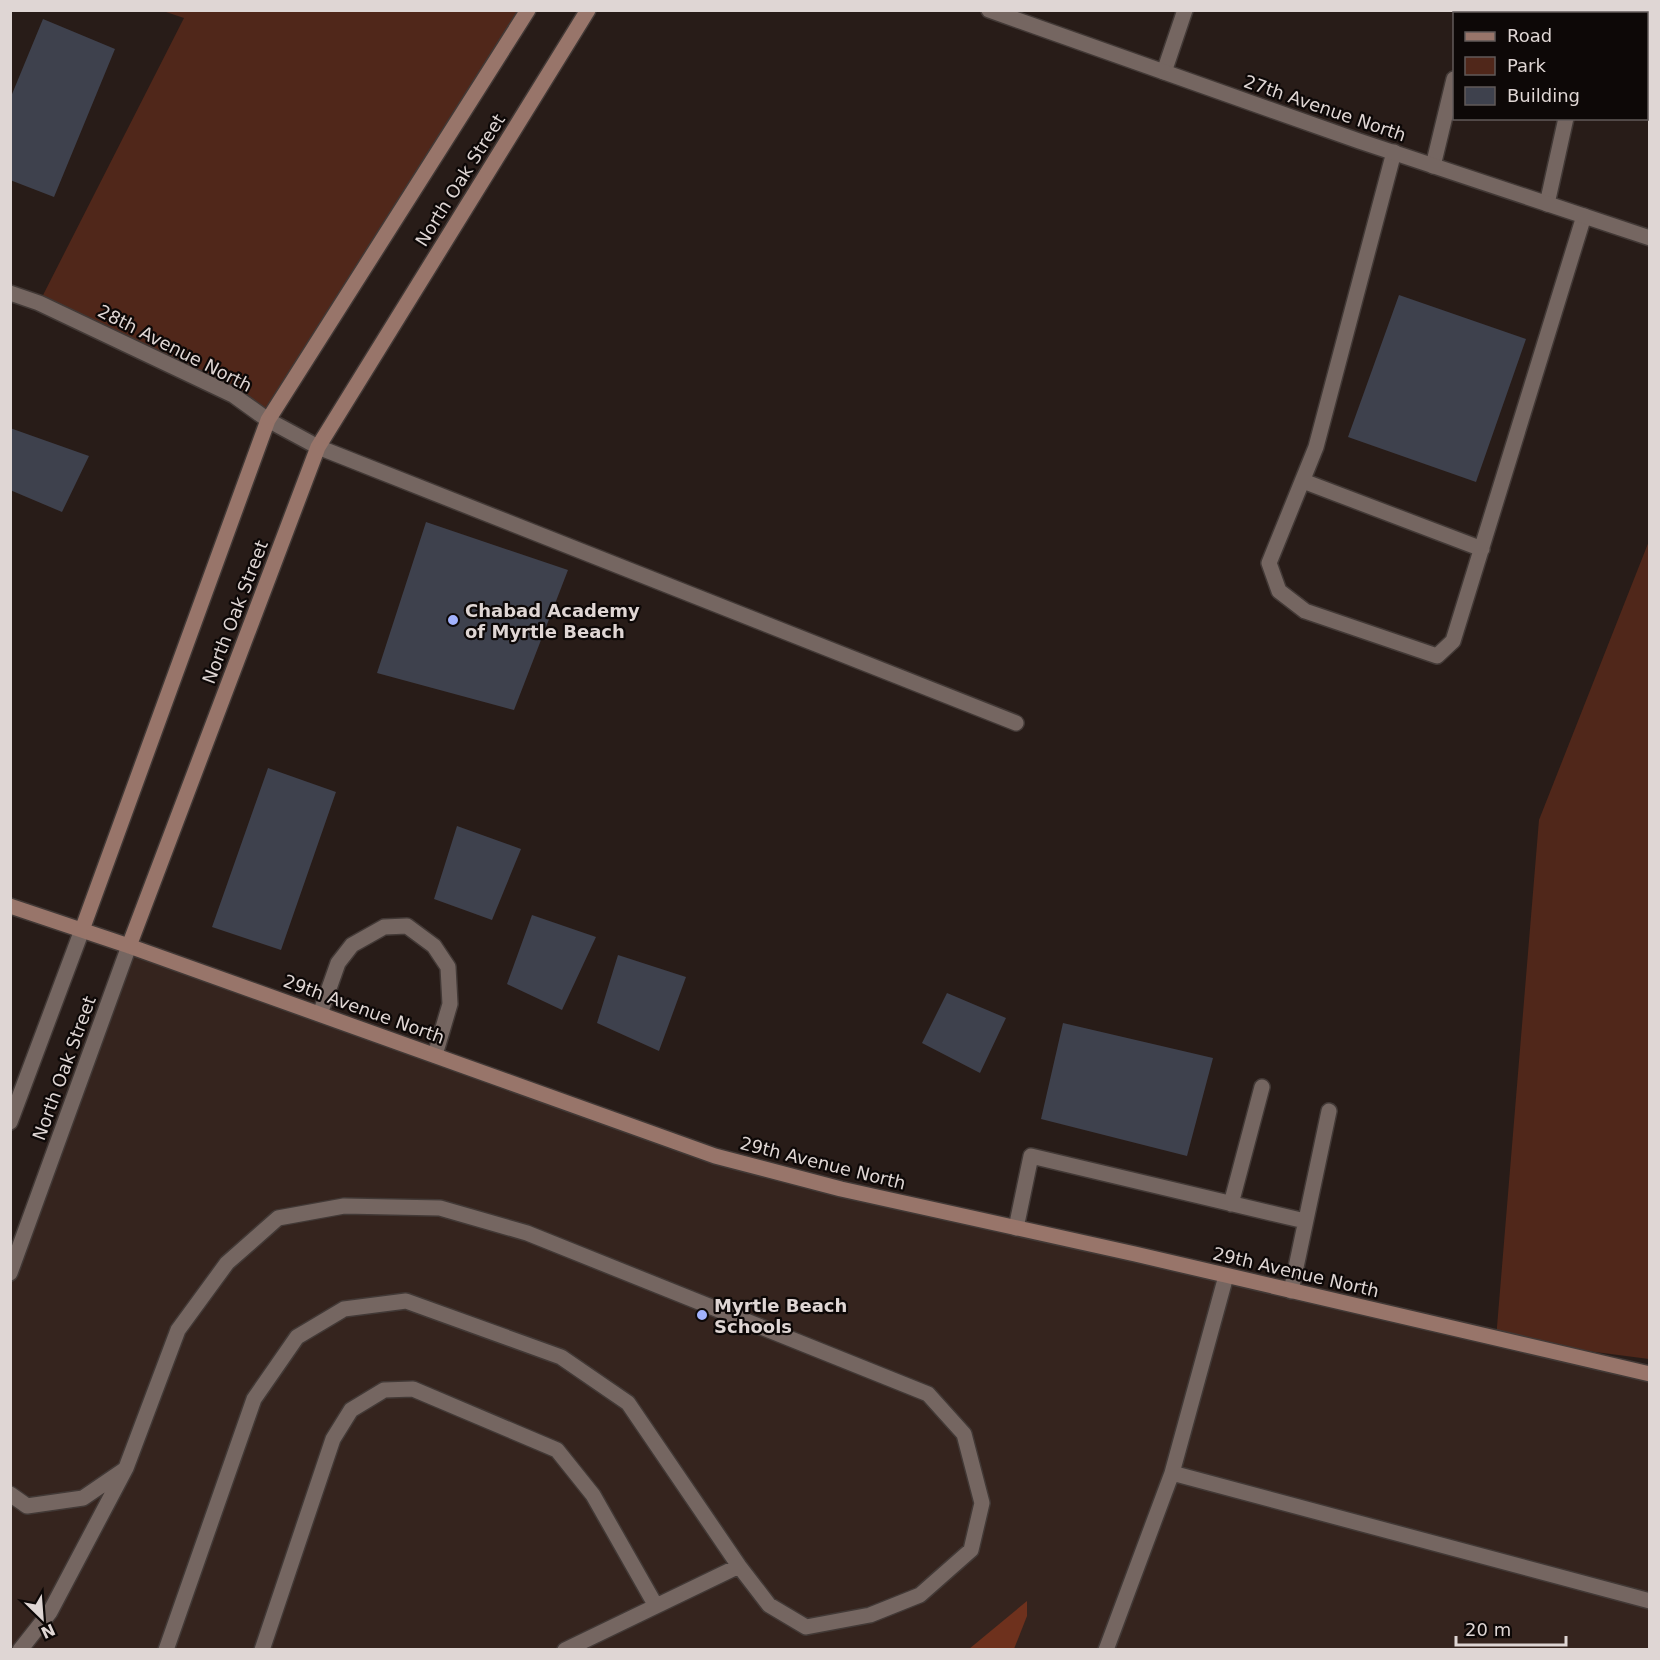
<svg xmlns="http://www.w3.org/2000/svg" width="1660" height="1660" font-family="'DejaVu Sans',sans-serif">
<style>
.built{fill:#35241e}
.green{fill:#50271a}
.water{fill:#6e311d}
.building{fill:#3e414d}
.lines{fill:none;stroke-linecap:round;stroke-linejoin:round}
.service-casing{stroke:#423936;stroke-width:18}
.minor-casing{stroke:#423936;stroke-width:18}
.tertiary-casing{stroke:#423936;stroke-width:18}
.secondary-casing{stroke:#423936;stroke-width:18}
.service{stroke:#756661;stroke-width:15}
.minor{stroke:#756661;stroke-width:15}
.tertiary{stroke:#756661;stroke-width:15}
.secondary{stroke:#98756a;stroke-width:15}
.poi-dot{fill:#a2b2fd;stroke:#0d0807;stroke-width:2}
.labels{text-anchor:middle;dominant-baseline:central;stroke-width:4.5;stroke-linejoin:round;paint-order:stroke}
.street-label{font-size:18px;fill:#dfd6d4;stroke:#0d0807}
.poi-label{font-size:18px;font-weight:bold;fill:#dfd6d4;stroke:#0d0807;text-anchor:start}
</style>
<rect width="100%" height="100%" fill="#281c18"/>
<!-- built -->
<path class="built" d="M 129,946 L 715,1156 L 1649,1374 L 1649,1649 L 11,1649 L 10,1273 Z"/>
<!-- green -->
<path class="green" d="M 163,11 L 528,11 L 268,420 L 39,303 L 184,18 Z
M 1649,541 L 1649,1359 L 1496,1339 L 1539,820 Z"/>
<!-- water -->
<path class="water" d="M 1027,1601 L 1027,1616 L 1014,1649 L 969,1649 Z"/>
<!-- building -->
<path class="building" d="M 43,19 L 115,49 L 54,197 L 10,180 L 10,99 Z
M 1399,295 L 1526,339 L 1476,482 L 1348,437 Z
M 10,428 L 89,456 L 62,512 L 10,490 Z
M 426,522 L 568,570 L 514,710 L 377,673 Z
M 268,768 L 336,792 L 281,950 L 212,927 Z
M 457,826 L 521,849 L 492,920 L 434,899 Z
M 532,915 L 596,937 L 562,1010 L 507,984 Z
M 618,955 L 686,977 L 659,1051 L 597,1023 Z
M 947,993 L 1006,1018 L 980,1073 L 922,1043 Z
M 1063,1023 L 1213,1058 L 1187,1156 L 1041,1119 Z"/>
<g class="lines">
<defs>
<path id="service" d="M 1470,14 L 1471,10
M 1591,14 L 1591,10
M 1164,72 L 1185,10
M 1394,152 L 1316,447 L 1269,563 L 1279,591 L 1305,611 L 1437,656 L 1453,641 L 1584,216
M 1433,166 L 1454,79
M 1547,204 L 1566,118
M 318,447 L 1016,723
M 1303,481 L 1482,549
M 320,1014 L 338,963 L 352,945 L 384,927 L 407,926 L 434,946 L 448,967 L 450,1004 L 435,1055
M 1231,1204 L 1262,1087
M 1016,1228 L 1031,1156 L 1305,1221
M 1291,1291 L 1329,1111
M 1172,1473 L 1650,1601
M 10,1494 L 27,1506 L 83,1498 L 124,1470
M 20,1650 L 50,1612 L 126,1468 L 178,1330 L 227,1263 L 278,1218 L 344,1206 L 440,1208 L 527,1233 L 928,1394 L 964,1434 L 982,1503 L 971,1550 L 920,1595 L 870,1615 L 806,1627 L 769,1605 L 739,1566 L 628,1403 L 561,1357 L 406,1301 L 344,1309 L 297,1337 L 254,1399 L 166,1650
M 262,1650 L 333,1439 L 351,1410 L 384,1390 L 413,1389 L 557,1450 L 593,1495 L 656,1606
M 565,1650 L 739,1566
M 1106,1650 L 1172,1473 L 1226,1276"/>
<path id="minor" d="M 989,10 L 1359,141 L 1650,238
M 10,293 L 39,303 L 233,395 L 268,420 L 318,447"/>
<path id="tertiary" d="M 10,1122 L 82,930
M 10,1273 L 129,946"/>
<path id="secondary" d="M 10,906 L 129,946 L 715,1156 L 841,1189 L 1135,1254 L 1650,1374
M 82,930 L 268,420 L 528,10
M 129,946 L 318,447 L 588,10"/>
</defs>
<!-- service casing -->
<use href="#service" class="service-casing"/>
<!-- minor casing -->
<use href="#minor" class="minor-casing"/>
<!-- tertiary casing -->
<use href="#tertiary" class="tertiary-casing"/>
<!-- secondary casing -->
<use href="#secondary" class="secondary-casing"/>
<!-- service -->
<use href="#service" class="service"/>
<!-- minor -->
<use href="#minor" class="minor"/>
<!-- tertiary -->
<use href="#tertiary" class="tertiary"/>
<!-- secondary -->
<use href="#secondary" class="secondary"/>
</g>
<!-- markers -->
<g class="poi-dot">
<circle cx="453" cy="620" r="6"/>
<circle cx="702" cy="1315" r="6"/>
</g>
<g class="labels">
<!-- street labels -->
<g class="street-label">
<text transform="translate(1325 108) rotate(19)">27th Avenue North</text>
<text transform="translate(460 180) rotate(-58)">North Oak Street</text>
<text transform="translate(175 348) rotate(27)">28th Avenue North</text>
<text transform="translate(235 612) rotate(-69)">North Oak Street</text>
<text transform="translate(364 1009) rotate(20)">29th Avenue North</text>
<text transform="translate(64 1068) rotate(-70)">North Oak Street</text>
<text transform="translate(823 1163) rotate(14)">29th Avenue North</text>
<text transform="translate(1296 1272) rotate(13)">29th Avenue North</text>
</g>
<!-- poi labels -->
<g class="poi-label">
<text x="465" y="610">Chabad Academy<tspan x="465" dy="21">of Myrtle Beach</tspan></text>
<text x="714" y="1305">Myrtle Beach<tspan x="714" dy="21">Schools</tspan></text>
</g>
</g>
<!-- border -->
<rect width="1660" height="1660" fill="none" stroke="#dfd6d4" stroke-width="24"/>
<!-- legend -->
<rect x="1453" y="12" width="195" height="108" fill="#0d0807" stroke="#615a59" stroke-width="1.5"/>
<rect x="1465" y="32" width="30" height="9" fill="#98756a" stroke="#615a59" stroke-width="1.5"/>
<text x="1507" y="42" font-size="18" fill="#dfd6d4">Road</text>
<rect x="1465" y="57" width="30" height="18" fill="#50271a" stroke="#615a59" stroke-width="1.5"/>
<text x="1507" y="72" font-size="18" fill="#dfd6d4">Park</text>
<rect x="1465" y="87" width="30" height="18" fill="#3e414d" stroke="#615a59" stroke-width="1.5"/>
<text x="1507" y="102" font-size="18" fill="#dfd6d4">Building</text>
<!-- north arrow -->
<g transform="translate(42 1618) rotate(155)" stroke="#0d0807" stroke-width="4.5" paint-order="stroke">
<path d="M0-4.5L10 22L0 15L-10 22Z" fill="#dfd6d4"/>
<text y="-9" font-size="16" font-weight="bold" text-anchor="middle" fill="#dfd6d4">N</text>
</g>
<!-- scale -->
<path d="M1456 1636v9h110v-9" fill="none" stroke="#dfd6d4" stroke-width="3"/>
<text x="1465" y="1636" font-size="18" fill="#dfd6d4" stroke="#0d0807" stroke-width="4.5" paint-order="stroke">20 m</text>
</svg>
